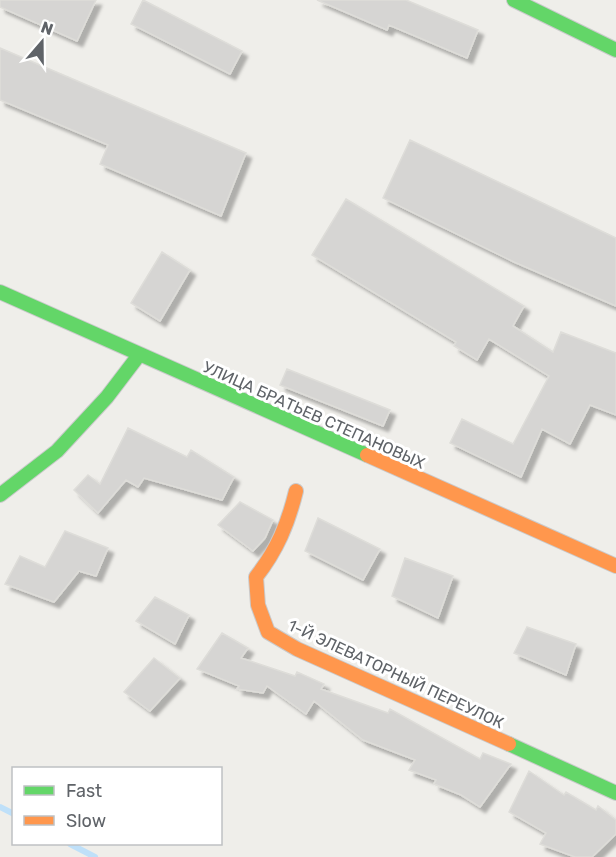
<svg xmlns="http://www.w3.org/2000/svg" width="616" height="857" font-family="Rubik,sans-serif">
<style>
.lines{fill:none;stroke-linecap:round;stroke-linejoin:round}
.stream{stroke:#bfe0f9;stroke-width:6}
.building{fill:#d6d5d3;stroke:#deddd9;stroke-width:1.5;filter:url(#shadow)}
.fast-casing{stroke:#cacacb;stroke-width:16}
.slow-casing{stroke:#cacacb;stroke-width:16}
.fast{stroke:#63d668;stroke-width:14}
.slow{stroke:#ff974d;stroke-width:14}
.labels{text-anchor:middle;dominant-baseline:central;stroke-width:6;stroke-linejoin:round;paint-order:stroke}
.street-label{font-size:16px;fill:#5f6368;stroke:#fff}
</style>
<defs>
<filter id="shadow"><feDropShadow dx="5.5" dy="5.5" stdDeviation="1.5" flood-color="#0004"/></filter>
</defs>
<rect width="100%" height="100%" fill="#efeeea"/>
<g class="lines">
<!-- stream -->
<path class="stream" d="M 0,807 L 14,814
M 70,844 L 95,857"/>
</g>
<!-- building -->
<path class="building" d="M 0,0 L 96,0 L 77,41 L 0,7 Z
M 143,0 L 242,51 L 230,74 L 131,24 Z
M 317,0 L 406,0 L 478,30 L 467,58 L 389,25 L 387,30 Z
M 0,48 L 246,153 L 221,216 L 100,164 L 108,145 L 0,100 Z
M 410,140 L 616,238 L 616,306 L 514,262 L 383,198 Z
M 346,199 L 524,306 L 513,326 L 553,352 L 561,332 L 616,353 L 616,415 L 590,405 L 570,444 L 542,429 L 521,477 L 450,443 L 462,419 L 513,444 L 549,376 L 489,339 L 477,360 L 454,346 L 456,342 L 312,255 Z
M 162,252 L 190,270 L 160,321 L 131,303 Z
M 287,369 L 390,410 L 383,426 L 280,385 Z
M 128,428 L 187,457 L 191,450 L 234,477 L 222,500 L 144,478 L 138,487 L 126,480 L 98,513 L 74,490 L 88,475 L 100,484 Z
M 240,502 L 273,520 L 265,538 L 253,551 L 218,525 Z
M 318,518 L 380,549 L 363,580 L 305,551 Z
M 65,531 L 108,548 L 96,576 L 79,571 L 54,602 L 5,584 L 20,556 L 45,567 Z
M 405,558 L 453,576 L 438,618 L 392,596 Z
M 155,597 L 189,615 L 175,644 L 136,621 Z
M 527,627 L 576,644 L 566,675 L 514,653 Z
M 222,633 L 248,648 L 241,658 L 295,676 L 297,672 L 324,684 L 321,689 L 388,713 L 390,709 L 480,759 L 483,753 L 511,764 L 480,807 L 461,795 L 434,784 L 436,780 L 409,770 L 415,760 L 363,740 L 314,701 L 306,714 L 267,686 L 263,693 L 237,689 L 239,686 L 197,669 Z
M 154,658 L 180,678 L 150,711 L 124,692 Z
M 529,771 L 564,795 L 566,792 L 596,810 L 598,806 L 616,820 L 616,834 L 592,857 L 575,857 L 540,844 L 546,833 L 509,812 Z"/>
<g class="lines">
<defs>
<path id="fast" d="M 514,0 L 616,50
M 0,292 L 367,455
M 0,495 L 57,451 L 107,397 L 139,355
M 509,744 L 616,793"/>
<path id="slow" d="M 367,455 L 616,566
M 296,491 C 288,524 277,550 256,577 L 258,605 L 268,632 L 297,649 L 509,744"/>
</defs>
<!-- fast casing -->
<use href="#fast" class="fast-casing"/>
<!-- slow casing -->
<use href="#slow" class="slow-casing"/>
<!-- fast -->
<use href="#fast" class="fast"/>
<!-- slow -->
<use href="#slow" class="slow"/>
</g>
<g class="labels">
<!-- street labels -->
<g class="street-label">
<text transform="translate(314 415) rotate(24)">УЛИЦА БРАТЬЕВ СТЕПАНОВЫХ</text>
<text transform="translate(396 674) rotate(25)">1-Й ЭЛЕВАТОРНЫЙ ПЕРЕУЛОК</text>
</g>
</g>
<!-- legend -->
<rect x="12" y="767" width="210" height="78" fill="#ffffff" stroke="#bfc1c3" stroke-width="1.5"/>
<rect x="24" y="786" width="30" height="9" fill="#63d668" stroke="#bfc1c3" stroke-width="1.5"/>
<text x="66" y="797" font-size="18" fill="#5f6368">Fast</text>
<rect x="24" y="816" width="30" height="9" fill="#ff974d" stroke="#bfc1c3" stroke-width="1.5"/>
<text x="66" y="827" font-size="18" fill="#5f6368">Slow</text>
<!-- north arrow -->
<g transform="translate(42 42) rotate(20)" stroke="#ffffff" stroke-width="4.5" paint-order="stroke">
<path d="M0-4.5L10 22L0 15L-10 22Z" fill="#5f6368"/>
<text y="-9" font-size="16" font-weight="bold" text-anchor="middle" fill="#5f6368">N</text>
</g>
</svg>
